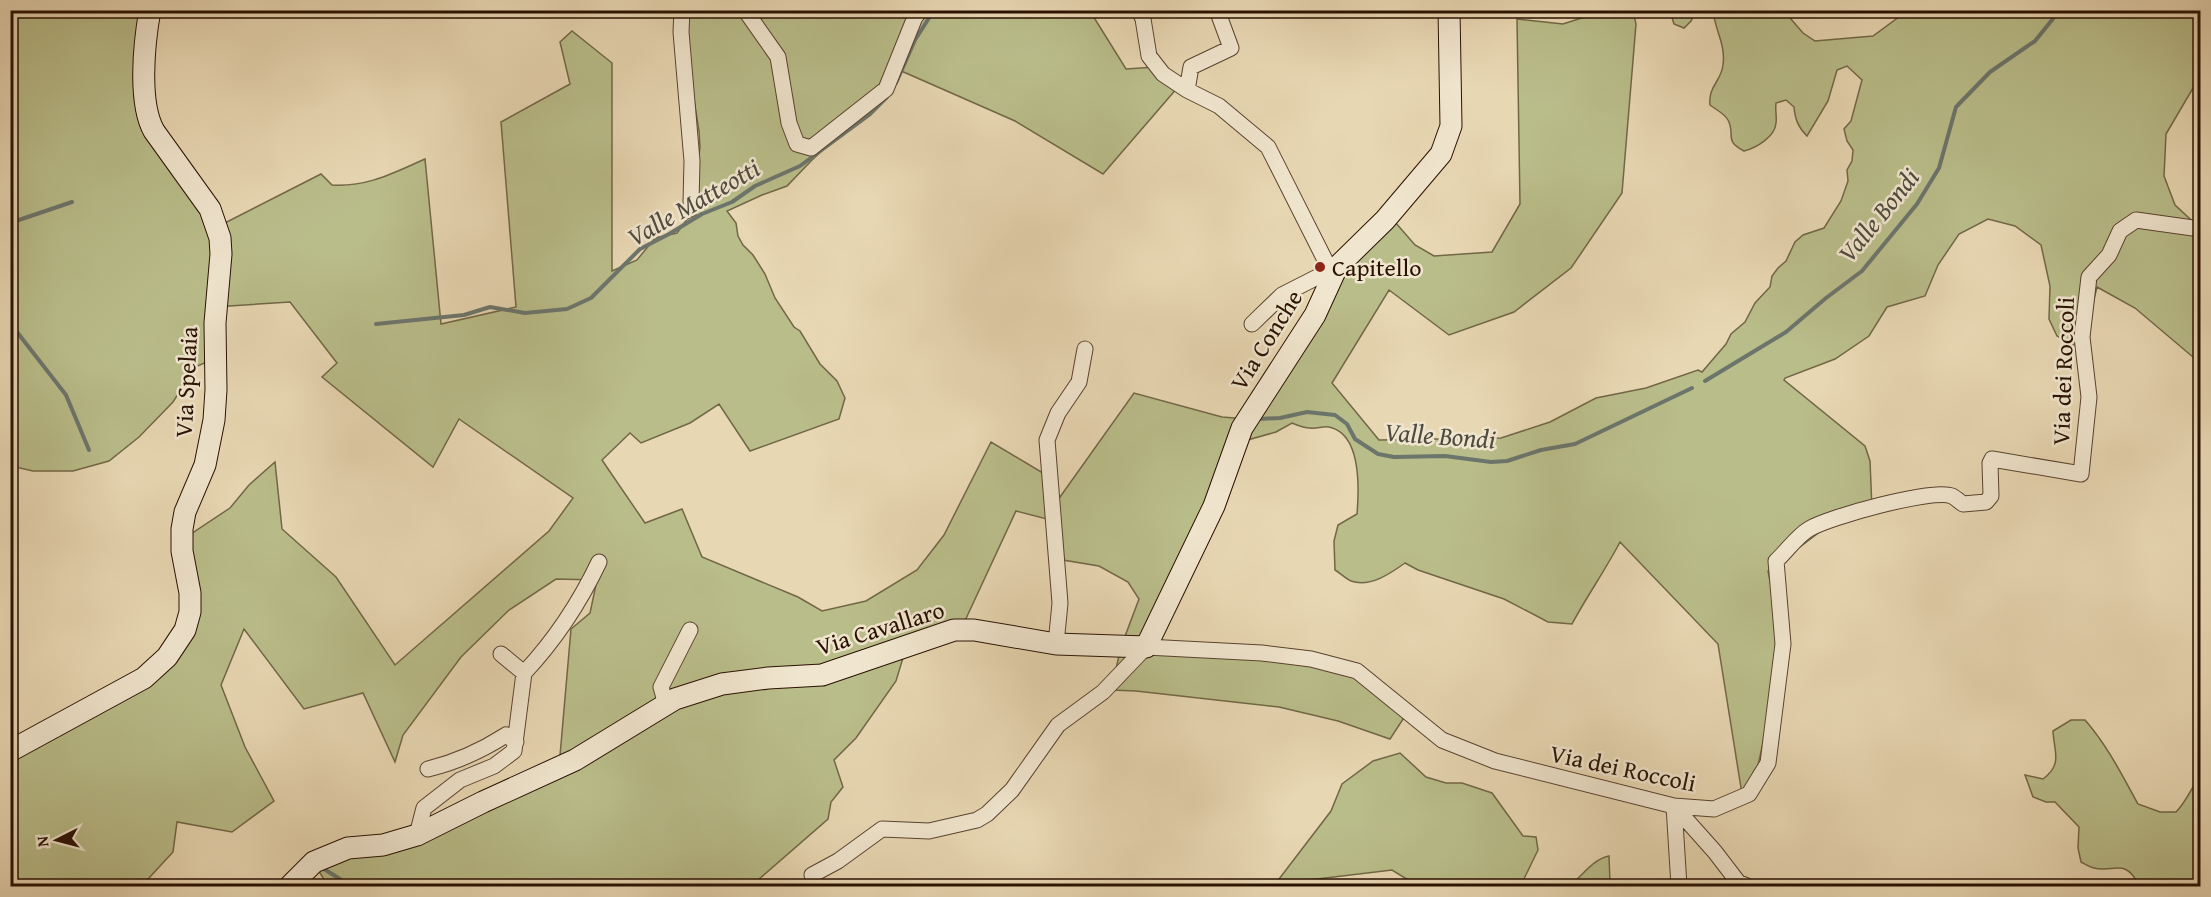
<svg xmlns="http://www.w3.org/2000/svg" width="2211" height="897" font-family="'Gentium Book Plus',serif">
<style>
.green{fill:#b9bd8a;stroke:#716746;stroke-width:1.5}
.lines{fill:none;stroke-linecap:round;stroke-linejoin:round}
.stream{stroke:#6c756c;stroke-width:4}
.street-casing{stroke:#59422e;stroke-width:17}
.secondary-casing{stroke:#291101;stroke-width:23}
.street{stroke:#f0e5ce;stroke-width:15}
.secondary{stroke:#f0e5ce;stroke-width:21}
.poi-dot{fill:#8f2418;stroke:#f0e5ce;stroke-width:2}
.labels{text-anchor:middle;dominant-baseline:central;stroke-width:5;stroke-linejoin:round;paint-order:stroke}
.poi-label{font-size:24px;fill:#291101;stroke:#f0e5ce;text-anchor:start}
.street-label{font-size:24px;fill:#291101;stroke:#f0e5ce}
.water-label{font-size:26px;font-style:italic;fill:#504b3f;stroke:#f0e5ce}
</style>
<rect width="100%" height="100%" fill="#e8d7b3"/>
<filter id="stains"><feTurbulence type="fractalNoise" baseFrequency=".00333" numOctaves="4"/><feColorMatrix values="0 0 0 0 .2 0 0 0 0 .09 0 0 0 0 .02 0 0 0 .5 -.17"/></filter>
<radialGradient id="worn" r=".72"><stop offset=".6" stop-color="#630" stop-opacity="0"/><stop offset="1" stop-color="#630" stop-opacity=".3"/></radialGradient>
<!-- green -->
<path class="green" d="M 11,11 L 150,11 L 147,98 L 219,226 L 321,174 L 332,185 C 368,187 393,173 425,159 L 441,324 L 516,307 L 501,122 L 570,84 L 560,42 L 572,31 L 612,63 L 612,271 L 637,260 L 655,238 L 677,233 L 687,219 L 696,215 L 696,180 L 700,147 L 699,131 L 680,11 L 1090,11 L 1126,69 L 1155,67 L 1178,87 L 1103,174 L 1015,121 L 899,70 L 847,127 L 811,161 L 787,186 L 762,195 L 727,211 L 736,223 L 738,236 L 743,245 L 753,255 L 765,274 L 775,298 L 794,327 L 800,331 L 820,364 L 837,381 L 845,398 L 839,419 L 750,451 L 719,404 L 690,423 L 641,443 L 630,433 L 602,460 L 645,523 L 682,509 L 702,557 L 798,597 L 822,611 L 866,601 L 917,570 L 944,535 L 991,442 L 1043,473 L 1048,492 L 1060,497 L 1134,393 L 1222,417 L 1247,419 L 1294,332 L 1388,214 L 1415,245 L 1434,256 L 1492,252 L 1520,204 L 1517,19 L 1563,24 L 1603,11 L 1633,11 L 1636,24 L 1622,193 L 1571,268 L 1514,312 L 1449,335 L 1389,290 L 1332,383 L 1379,440 L 1501,438 L 1550,422 L 1596,398 L 1646,388 L 1698,370 L 1702,372 L 1726,344 L 1731,334 L 1745,322 L 1755,303 L 1770,287 L 1772,276 L 1778,268 L 1786,261 L 1795,242 L 1803,235 L 1824,228 L 1841,201 L 1848,181 L 1847,170 L 1852,161 L 1853,150 L 1847,141 L 1844,129 L 1851,121 L 1862,80 L 1847,66 L 1837,70 L 1828,101 L 1807,136 C 1798,127 1795,119 1794,107 L 1786,100 L 1776,103 C 1775,110 1777,117 1776,123 C 1775,137 1756,148 1744,151 C 1723,140 1736,135 1728,120 C 1725,114 1715,109 1710,105 C 1708,86 1721,82 1723,65 C 1726,45 1715,30 1713,11 L 1784,11 L 1803,33 L 1815,41 L 1873,36 L 1907,11 L 2200,11 L 2200,79 L 2193,88 L 2166,134 L 2164,176 L 2175,205 L 2200,228 L 2200,363 L 2135,308 L 2097,287 L 2082,349 L 2057,336 L 2049,319 L 2050,286 L 2041,245 L 2015,226 L 1988,219 L 1959,234 L 1938,265 L 1925,296 L 1887,307 L 1869,336 L 1835,359 L 1785,378 L 1784,380 L 1865,446 L 1870,461 L 1872,509 L 1850,509 L 1768,571 L 1784,648 L 1757,770 L 1742,794 L 1718,644 L 1620,542 C 1606,569 1587,596 1572,624 L 1548,622 L 1504,599 L 1418,570 L 1405,563 C 1391,573 1370,588 1351,581 C 1346,579 1340,573 1335,570 L 1334,541 L 1338,525 L 1357,514 C 1359,490 1362,434 1329,427 C 1323,426 1316,429 1310,428 C 1304,428 1297,425 1292,423 L 1276,432 L 1237,443 L 1144,642 L 1367,671 L 1411,707 L 1390,739 L 1338,721 L 1279,707 L 1136,691 L 1111,690 L 1121,647 L 1139,599 L 1128,582 L 1099,566 L 1063,560 L 1051,520 L 1016,511 L 963,625 L 906,648 L 896,681 L 856,738 L 834,760 L 843,787 L 831,802 L 828,819 L 751,886 L 328,886 L 312,860 L 417,830 L 559,767 L 571,629 L 590,613 L 597,580 L 556,579 L 509,610 L 461,657 L 403,735 L 395,762 L 363,693 L 304,709 L 244,629 L 221,685 L 245,747 L 274,801 L 232,832 L 177,822 L 173,852 L 149,878 L 144,886 L 11,886 L 11,753 L 152,667 L 179,635 L 185,538 L 230,508 L 249,485 L 275,462 L 282,529 L 336,577 L 395,665 L 549,531 L 573,498 L 459,419 L 433,467 L 322,377 L 337,363 L 290,302 L 214,307 L 214,359 L 195,367 L 173,402 L 139,437 L 109,461 L 73,471 L 33,471 L 11,466 Z
M 1670,11 L 1670,10 L 1696,11 L 1691,21 L 1684,28 L 1674,24 Z
M 2071,720 L 2085,720 C 2107,745 2122,775 2138,804 L 2160,812 L 2176,812 C 2187,801 2191,788 2200,776 L 2200,886 L 2139,886 C 2126,857 2114,873 2094,868 C 2090,867 2085,864 2081,862 L 2078,848 L 2079,827 L 2055,802 L 2046,802 L 2033,797 L 2025,775 L 2043,779 C 2063,764 2054,752 2053,731 Z
M 1400,753 L 1426,777 L 1446,783 L 1462,783 L 1492,793 L 1523,836 L 1536,837 L 1538,850 L 1522,883 L 1523,886 L 1418,886 L 1392,870 L 1292,882 L 1279,879 L 1331,811 L 1342,784 L 1373,761 Z
M 1609,856 L 1610,883 L 1607,886 L 1569,886 C 1583,876 1591,860 1609,856 Z"/>
<g class="lines">
<!-- stream -->
<path class="stream" d="M 896,83 L 915,40 L 934,10
M 10,223 L 72,202
M 10,323 L 66,395 L 89,450
M 376,324 L 464,315 L 490,307 L 525,313 L 567,309 L 591,298 L 640,249 L 669,234 L 702,214 L 732,202 L 755,186 L 800,166 L 869,115 L 887,97
M 1705,381 L 1786,332 L 1826,298 L 1862,271 L 1917,204 L 1939,168 L 1956,107 L 1990,72 L 2035,41 L 2060,10
M 1258,419 L 1280,418 L 1307,412 L 1335,415 L 1347,424 L 1355,439 L 1378,454 L 1394,457 L 1445,456 L 1491,462 L 1507,461 L 1541,450 L 1575,444 L 1692,388
M 324,869 L 351,886"/>
<defs>
<path id="street" d="M 682,10 L 681,32 L 692,161 L 691,202
M 745,10 L 778,57 L 789,123 L 797,144 L 811,148 L 886,89 L 915,17 L 921,10
M 1139,10 L 1143,19 L 1149,56 L 1163,74 L 1187,90 L 1219,106 L 1268,147 L 1326,262 L 1337,267
M 1187,90 L 1191,67 L 1231,48 L 1217,10
M 1252,324 L 1282,295 L 1337,267
M 1056,644 L 1060,603 L 1047,440 L 1058,413 L 1079,382 L 1085,349
M 524,673 C 556,639 579,604 599,562
M 666,705 L 661,687 L 690,630
M 428,769 C 457,762 481,751 506,735 L 516,742
M 1674,806 L 1715,852 L 1738,882 L 1747,886
M 1674,806 L 1679,886
M 417,835 L 424,808 L 460,780 L 494,766 L 514,751 L 524,673 L 501,654
M 812,875 L 838,861 L 882,829 L 929,831 L 977,820 L 987,814 L 1012,790 L 1058,725 L 1103,692 L 1146,647 L 1262,653 L 1311,659 L 1357,671 L 1442,740 L 1495,761 L 1674,806 L 1714,809 L 1749,794 L 1768,763 L 1783,644 L 1776,561 C 1787,551 1797,536 1809,529 C 1829,517 1933,488 1952,496 C 1956,498 1960,502 1963,504 L 1986,502 L 1991,496 L 1990,463 L 1992,459 L 2081,474 L 2089,397 L 2082,337 L 2089,277 L 2109,255 L 2120,231 L 2136,220 L 2200,229"/>
<path id="secondary" d="M 10,751 L 144,678 L 167,657 L 185,630 L 190,612 L 190,593 L 182,551 L 182,529 L 185,512 L 205,465 L 214,420 L 216,390 L 215,323 L 221,254 L 220,238 L 210,209 L 154,131 C 138,103 144,43 150,10
M 290,886 L 314,862 L 348,848 L 383,845 L 417,835 L 483,802 L 575,760 L 675,699 L 722,684 L 768,678 L 822,675 L 954,630 L 974,630 L 1056,644 L 1146,647 L 1214,506 L 1242,428 L 1315,315 L 1337,267 L 1385,220 L 1441,154 L 1451,126 L 1449,10"/>
</defs>
<!-- street casing -->
<use href="#street" class="street-casing"/>
<!-- secondary casing -->
<use href="#secondary" class="secondary-casing"/>
<!-- street -->
<use href="#street" class="street"/>
<!-- secondary -->
<use href="#secondary" class="secondary"/>
</g>
<!-- markers -->
<circle class="poi-dot" cx="1320" cy="267" r="6"/>
<g class="labels">
<!-- poi labels -->
<g class="poi-label">
<text x="1332" y="267">Capitello</text>
</g>
<!-- street labels -->
<g class="street-label">
<text transform="translate(1266 340) rotate(-58)">Via Conche</text>
<text transform="translate(2063 371) rotate(-88)">Via dei Roccoli</text>
<text transform="translate(186 382) rotate(-87)">Via Spelaia</text>
<text transform="translate(880 628) rotate(-17)">Via Cavallaro</text>
<text transform="translate(1623 768) rotate(12)">Via dei Roccoli</text>
</g>
<!-- water labels -->
<g class="water-label">
<text transform="translate(693 202) rotate(-30)">Valle Matteotti</text>
<text transform="translate(1878 215) rotate(-51)">Valle Bondi</text>
<text transform="translate(1440 435) rotate(4)">Valle Bondi</text>
</g>
</g>
<!-- margin -->
<rect width="2211" height="897" fill="none" stroke="#e8d7b3" stroke-width="36"/>
<rect x="12" y="12" width="2187" height="873" fill="none" stroke="#291101" stroke-width="3"/>
<rect x="18" y="18" width="2175" height="861" fill="none" stroke="#291101" stroke-width="1.5"/>
<!-- north arrow -->
<g transform="translate(57 840) rotate(264)" stroke="#f0e5ce" stroke-width="4.5" paint-order="stroke">
<path d="M0-4.5L10 22L0 15L-10 22Z" fill="#291101"/>
<text y="-9" font-size="16" font-weight="bold" text-anchor="middle" fill="#291101">N</text>
</g>
<rect width="100%" height="100%" filter="url(#stains)"/>
<rect width="100%" height="100%" fill="url(#worn)"/>
</svg>
